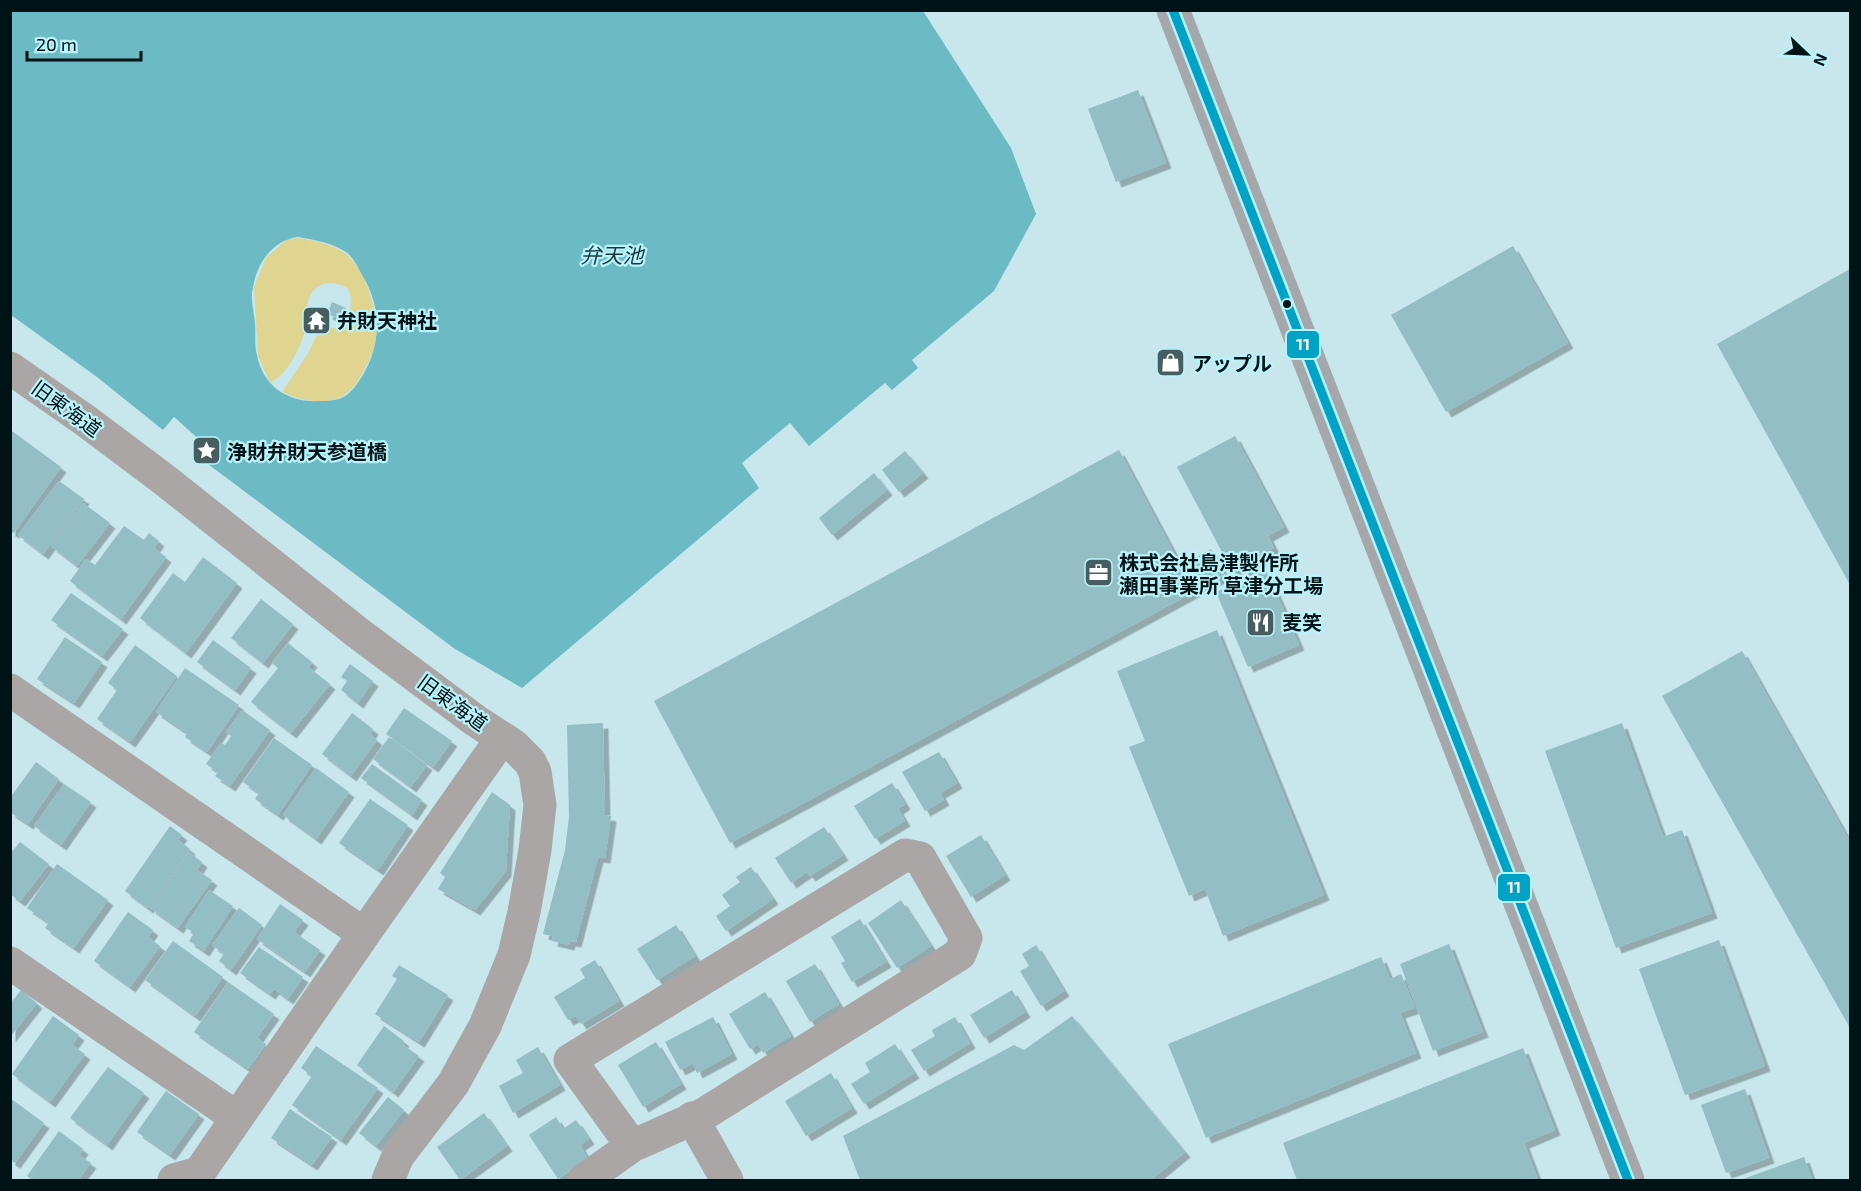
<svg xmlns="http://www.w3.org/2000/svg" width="1861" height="1191" font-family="'Exo 2','Noto Sans JP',sans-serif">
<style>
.green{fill:#e0d491}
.water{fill:#6cbac4;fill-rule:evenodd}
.building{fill:#92bec4;filter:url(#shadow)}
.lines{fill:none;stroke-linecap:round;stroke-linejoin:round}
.minor{stroke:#a9a6a5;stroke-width:33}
.trunk{stroke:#a4a8aa;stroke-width:33}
.bus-1-casing{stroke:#b8f3fb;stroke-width:14}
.bus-1{stroke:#00a2c5;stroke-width:9}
.bus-dot{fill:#001316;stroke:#b8f3fb;stroke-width:2}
.labels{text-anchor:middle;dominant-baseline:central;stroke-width:4.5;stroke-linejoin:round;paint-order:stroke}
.poi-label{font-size:20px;font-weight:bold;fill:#001316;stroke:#b8f3fb;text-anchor:start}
.street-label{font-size:20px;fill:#001316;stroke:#b8f3fb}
.water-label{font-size:21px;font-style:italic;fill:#1a383c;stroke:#b8f3fb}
.line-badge{stroke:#b8f3fb;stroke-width:2}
.badge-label{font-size:16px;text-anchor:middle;font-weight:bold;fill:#fff}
</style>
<defs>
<filter id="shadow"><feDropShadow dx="5.5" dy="5.5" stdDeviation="0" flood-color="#0004"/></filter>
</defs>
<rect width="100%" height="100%" fill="#c7e7ec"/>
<!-- green -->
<path class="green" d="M 298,238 C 314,241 333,244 346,254 C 367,271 381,319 375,344 C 373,354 367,364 362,374 C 357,384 347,396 336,399 C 318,405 298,399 282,392 L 307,355 L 321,327 L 338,328 C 351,318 354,302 348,288 C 329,278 310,283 307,307 C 306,317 308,325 304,334 C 298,352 287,374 270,383 L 258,356 L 254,287 L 266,258 L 286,240 Z"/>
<!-- water -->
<path class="water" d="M 10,11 L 923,11 L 1011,148 L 1036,214 L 994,291 L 912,360 L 918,368 L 892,390 L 885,383 L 809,446 L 790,423 L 742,463 L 759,488 L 522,688 L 455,649 L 200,458 L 210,449 L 174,417 L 163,430 L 97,377 L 11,315 ZM 298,237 C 315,240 332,243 346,252 C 353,257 358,267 362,275 C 385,312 381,355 353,389 C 344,400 333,401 320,401 C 289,403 263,387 257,355 C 254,345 256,334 255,323 C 254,312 250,299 253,287 C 257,263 273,240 298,237 Z"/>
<!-- building -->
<path class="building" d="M 1138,90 L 1166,163 L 1116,182 L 1088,109 Z
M 1513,246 L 1568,343 L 1446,412 L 1391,315 Z
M 1850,269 L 1850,585 L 1717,344 Z
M 332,302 L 346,308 L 342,320 L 327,314 Z
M 12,431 L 61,467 L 14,533 L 10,531 Z
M 1235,436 L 1284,527 L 1268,536 L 1274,548 L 1255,558 L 1258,563 L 1244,571 L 1242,566 L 1232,571 L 1177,467 Z
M 1119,450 L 1181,566 L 1211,549 L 1225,575 L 730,843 L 654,701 Z
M 905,451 L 923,473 L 899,492 L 882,470 Z
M 874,473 L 887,490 L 832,535 L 819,518 Z
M 59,481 L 84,499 L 43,554 L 18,535 Z
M 83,503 L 110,523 L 77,566 L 51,546 Z
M 124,526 L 144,540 L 149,533 L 159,541 L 154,548 L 166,557 L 121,619 L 70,581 L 86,559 L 95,565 Z
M 203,557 L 237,583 L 186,653 L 140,618 L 173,573 L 185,582 Z
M 1266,570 L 1299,645 L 1248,667 L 1216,592 Z
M 71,593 L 123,629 L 102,656 L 51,620 Z
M 261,599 L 293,624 L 263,663 L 231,638 Z
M 1217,630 L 1324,895 L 1223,936 L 1205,889 L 1189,896 L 1129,747 L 1145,741 L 1117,671 Z
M 65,637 L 102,662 L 74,703 L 37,679 Z
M 213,640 L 251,668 L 235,690 L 197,662 Z
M 288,643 L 312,662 L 308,667 L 330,684 L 291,733 L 251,702 L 278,668 L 272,663 Z
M 135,645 L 177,676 L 130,742 L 97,719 L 117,690 L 108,683 Z
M 1742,651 L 1850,842 L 1850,1028 L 1662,696 Z
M 350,664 L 373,681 L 358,703 L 341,690 L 347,681 L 341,677 Z
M 185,668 L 239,705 L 207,752 L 185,737 L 187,733 L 156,712 Z
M 404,708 L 452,741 L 433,767 L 386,734 Z
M 242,710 L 270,730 L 230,786 L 215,776 L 218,772 L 206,764 L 221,743 L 225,745 L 231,736 L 226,732 Z
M 352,713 L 373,729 L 370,734 L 377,740 L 351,776 L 322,754 Z
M 603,723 L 605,815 L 611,816 L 605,858 L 598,857 L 576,942 L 570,941 L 569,945 L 552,941 L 553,936 L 543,934 L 565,850 L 569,817 L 567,725 Z
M 1622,723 L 1663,837 L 1682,830 L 1712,913 L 1616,948 L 1545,751 Z
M 389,737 L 427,765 L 411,787 L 373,759 Z
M 274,738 L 312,765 L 278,815 L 255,799 L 259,793 L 243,782 Z
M 939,752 L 957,783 L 940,793 L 944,800 L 925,811 L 902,772 Z
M 36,762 L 59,779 L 28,824 L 10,812 L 10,798 Z
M 372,764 L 422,800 L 412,815 L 361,778 Z
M 316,768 L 349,792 L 316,839 L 283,815 Z
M 892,783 L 905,804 L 898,809 L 905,821 L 875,839 L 854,806 Z
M 64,784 L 91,802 L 61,845 L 34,826 Z
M 492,792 L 510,805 L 506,871 L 475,910 L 438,889 L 445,877 L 440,873 Z
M 370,799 L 408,825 L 378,870 L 339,843 Z
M 170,826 L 182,835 L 178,840 L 190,849 L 148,908 L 125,891 Z
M 824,827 L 843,855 L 810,876 L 807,872 L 791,883 L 775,858 Z
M 981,835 L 1005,875 L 971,897 L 946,856 Z
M 20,842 L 49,864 L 20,901 L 10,894 L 10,854 Z
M 189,852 L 202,862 L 197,870 L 212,880 L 178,928 L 150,908 Z
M 57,864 L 108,900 L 74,948 L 45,928 L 49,923 L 27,908 Z
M 751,867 L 773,899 L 726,931 L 716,916 L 730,906 L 722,895 L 740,882 L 736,877 Z
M 209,890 L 233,906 L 204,951 L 189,941 L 194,933 L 185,927 Z
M 901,900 L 931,946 L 897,968 L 868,923 Z
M 280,904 L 303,920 L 294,932 L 320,950 L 305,972 L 257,939 Z
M 239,908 L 262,925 L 231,970 L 219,961 L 224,954 L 212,945 Z
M 128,912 L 153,930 L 148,937 L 160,946 L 130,987 L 94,961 Z
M 860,919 L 886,962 L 852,982 L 841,963 L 845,961 L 831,937 Z
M 676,925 L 695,956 L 657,980 L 637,949 Z
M 1719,940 L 1765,1066 L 1685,1095 L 1639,969 Z
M 173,941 L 223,977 L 195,1016 L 145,980 Z
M 1449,944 L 1483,1032 L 1433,1051 L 1400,964 Z
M 1036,945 L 1064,991 L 1041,1006 L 1020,971 L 1029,966 L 1022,954 Z
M 259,947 L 303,977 L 288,999 L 274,989 L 270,994 L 240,973 Z
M 1381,957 L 1390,979 L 1401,974 L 1415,1008 L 1400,1013 L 1416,1053 L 1206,1138 L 1168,1044 Z
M 595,960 L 619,1001 L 581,1024 L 576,1016 L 568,1020 L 554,997 L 585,978 L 580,969 Z
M 815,964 L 839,1004 L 810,1022 L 786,981 Z
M 399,965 L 448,995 L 419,1042 L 375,1014 L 397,979 L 392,976 Z
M 228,982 L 274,1014 L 257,1038 L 266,1044 L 248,1069 L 194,1032 Z
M 21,990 L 37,1003 L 10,1037 L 10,1004 Z
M 1012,990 L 1025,1012 L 984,1038 L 970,1015 Z
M 765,992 L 791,1036 L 763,1053 L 758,1044 L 750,1049 L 729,1014 Z
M 53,1016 L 79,1035 L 72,1045 L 85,1054 L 50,1102 L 12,1074 Z
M 1072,1016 L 1185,1152 L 1151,1180 L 860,1180 L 843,1136 L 1014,1045 L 1024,1050 Z
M 713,1017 L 732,1054 L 697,1073 L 693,1063 L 680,1070 L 665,1042 Z
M 955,1017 L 970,1043 L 924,1071 L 911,1050 L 935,1036 L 932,1030 Z
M 384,1026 L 404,1041 L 402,1044 L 419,1056 L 393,1092 L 357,1065 Z
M 656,1042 L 681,1084 L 643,1107 L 618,1065 Z
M 895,1044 L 914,1073 L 864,1104 L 851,1084 L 870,1072 L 865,1063 Z
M 316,1046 L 378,1088 L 341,1140 L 292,1105 L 312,1076 L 301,1068 Z
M 538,1047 L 560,1085 L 513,1113 L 499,1086 L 523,1073 L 516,1060 Z
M 1523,1048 L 1555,1130 L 1524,1143 L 1538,1180 L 1297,1180 L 1283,1143 Z
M 108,1067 L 144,1093 L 107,1145 L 70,1118 Z
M 831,1073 L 852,1108 L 806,1136 L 785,1101 Z
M 1745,1089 L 1769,1158 L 1726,1173 L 1701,1105 Z
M 166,1091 L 199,1114 L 170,1155 L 137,1132 Z
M 388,1097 L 404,1110 L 376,1146 L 359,1133 Z
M 10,1098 L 44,1123 L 15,1163 L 10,1160 Z
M 290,1109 L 332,1137 L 312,1165 L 271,1138 Z
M 484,1113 L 507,1146 L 460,1180 L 437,1147 Z
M 556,1117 L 563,1129 L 576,1120 L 589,1139 L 580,1145 L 588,1159 L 558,1179 L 529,1135 Z
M 59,1131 L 83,1149 L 79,1155 L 91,1163 L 78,1180 L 64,1180 L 61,1178 L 60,1180 L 32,1180 L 27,1176 Z
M 1804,1157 L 1812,1180 L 1740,1180 Z"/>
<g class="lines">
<!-- minor -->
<path class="minor" d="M 10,368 L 86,421 L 162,478 L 358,633 L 476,721 L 513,745 L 530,762 L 535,772 L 540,805 L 535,850 L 524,912 L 514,955 L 485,1026 L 453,1084 L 398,1156 L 388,1180
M 10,690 L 364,934
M 10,963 L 236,1117
M 692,1118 L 727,1180
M 174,1180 L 199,1173 L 364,934 L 502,738
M 584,1180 L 632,1146 L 704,1114 L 960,954 L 966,938 L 920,858 L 905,855 L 570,1060 L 632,1146"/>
<!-- trunk -->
<path class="trunk" d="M 1173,10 L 1628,1180"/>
<defs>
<path id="bus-1" d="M 1173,10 L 1628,1180"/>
</defs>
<!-- bus-1 casing -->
<use href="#bus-1" class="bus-1-casing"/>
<!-- bus-1 -->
<use href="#bus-1" class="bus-1"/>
</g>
<!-- icons -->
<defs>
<symbol id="temple-square" viewBox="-11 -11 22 22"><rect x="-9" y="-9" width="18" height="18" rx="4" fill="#465d61" stroke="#b8f3fb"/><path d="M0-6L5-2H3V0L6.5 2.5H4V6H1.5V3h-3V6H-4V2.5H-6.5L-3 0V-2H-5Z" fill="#fff"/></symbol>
<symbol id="shop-square" viewBox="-11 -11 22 22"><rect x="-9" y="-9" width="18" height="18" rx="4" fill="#465d61" stroke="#b8f3fb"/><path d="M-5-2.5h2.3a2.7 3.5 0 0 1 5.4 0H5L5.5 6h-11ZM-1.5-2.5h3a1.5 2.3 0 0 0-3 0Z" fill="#fff"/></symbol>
<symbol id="sight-square" viewBox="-11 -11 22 22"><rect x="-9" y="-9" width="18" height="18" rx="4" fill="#465d61" stroke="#b8f3fb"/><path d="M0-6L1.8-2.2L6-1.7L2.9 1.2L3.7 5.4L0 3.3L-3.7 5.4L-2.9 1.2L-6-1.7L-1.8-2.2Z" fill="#fff"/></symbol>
<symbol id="office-square" viewBox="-11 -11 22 22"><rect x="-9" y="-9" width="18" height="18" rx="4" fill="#465d61" stroke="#b8f3fb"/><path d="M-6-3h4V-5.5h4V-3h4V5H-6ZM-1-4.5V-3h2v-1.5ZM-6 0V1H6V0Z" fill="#fff"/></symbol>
<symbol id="restaurant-square" viewBox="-11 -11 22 22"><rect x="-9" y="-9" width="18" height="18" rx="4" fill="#465d61" stroke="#b8f3fb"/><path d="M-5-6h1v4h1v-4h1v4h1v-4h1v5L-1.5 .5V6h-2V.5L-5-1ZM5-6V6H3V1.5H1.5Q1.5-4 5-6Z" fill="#fff"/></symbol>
</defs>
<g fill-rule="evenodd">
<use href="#temple-square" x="300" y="304" width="33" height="33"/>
<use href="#shop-square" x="1154" y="346" width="33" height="33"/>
<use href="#sight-square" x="190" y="434" width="33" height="33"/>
<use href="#office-square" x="1082" y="556" width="33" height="33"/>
<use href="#restaurant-square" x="1244" y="606" width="33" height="33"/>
</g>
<!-- markers -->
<circle class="bus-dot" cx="1287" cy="304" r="5"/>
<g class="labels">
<!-- poi labels -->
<g class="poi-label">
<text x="337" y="320">弁財天神社</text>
<text x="1192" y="363">アップル</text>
<text x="227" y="451">浄財弁財天参道橋</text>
<text x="1119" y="562">株式会社島津製作所<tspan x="1119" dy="23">瀬田事業所 草津分工場</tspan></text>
<text x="1282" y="622">麦笑</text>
</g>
<!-- street labels -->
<g class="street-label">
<text transform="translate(67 408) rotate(36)">旧東海道</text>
<text transform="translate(453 702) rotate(36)">旧東海道</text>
</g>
<!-- water labels -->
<g class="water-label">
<text x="612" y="254">弁天池</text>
</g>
</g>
<g class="line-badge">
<rect x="1286" y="330" width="34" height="29" rx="6" fill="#00a2c5"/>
<rect x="1497" y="873" width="34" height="29" rx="6" fill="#00a2c5"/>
</g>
<g class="badge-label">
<text x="1303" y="350">11</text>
<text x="1514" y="893">11</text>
</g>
<!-- border -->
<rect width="1861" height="1191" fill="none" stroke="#001316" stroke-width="24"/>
<!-- north arrow -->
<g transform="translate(1807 54) rotate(113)" stroke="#b8f3fb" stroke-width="4.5" paint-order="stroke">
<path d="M0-4.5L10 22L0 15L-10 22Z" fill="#001316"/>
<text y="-9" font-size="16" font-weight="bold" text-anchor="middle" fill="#001316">N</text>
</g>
<!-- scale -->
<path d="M27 51v9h114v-9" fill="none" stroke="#001316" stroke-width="3"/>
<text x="36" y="51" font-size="18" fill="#001316" stroke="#b8f3fb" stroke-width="4.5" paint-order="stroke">20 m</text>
</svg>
